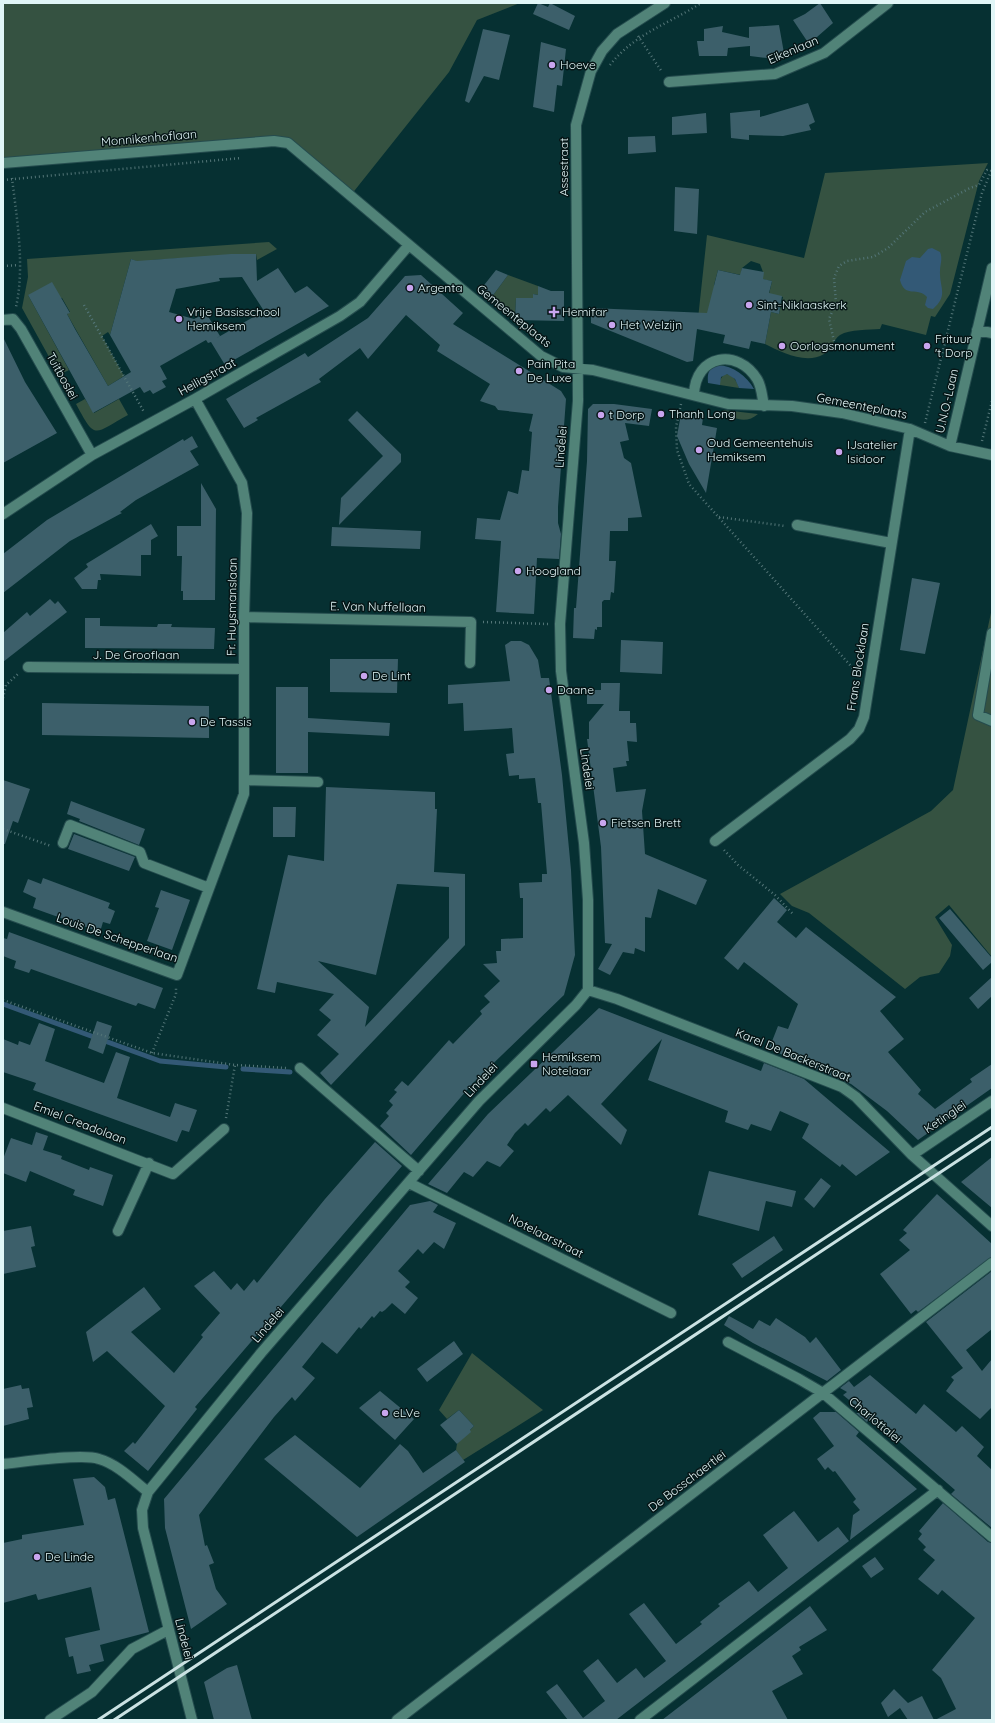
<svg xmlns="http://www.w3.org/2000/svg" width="995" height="1723" viewBox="0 0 995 1723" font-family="Quicksand,sans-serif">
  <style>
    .green { fill: #355241 }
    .water { fill: #335976 }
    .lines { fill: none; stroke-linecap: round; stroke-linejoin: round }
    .stream { stroke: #335976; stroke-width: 5 }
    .building { fill: #3c5f6a; fill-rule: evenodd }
    .minor-casing { stroke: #254c4e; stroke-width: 12 }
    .path { stroke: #547678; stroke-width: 2.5; stroke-dasharray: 1 3; stroke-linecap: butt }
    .minor { stroke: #518378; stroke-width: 10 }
    .rail { stroke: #cbe2e3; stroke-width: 3 }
    .poi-dot { fill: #c9a5ee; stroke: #061516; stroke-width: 1.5 }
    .labels { text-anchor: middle; stroke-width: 3; stroke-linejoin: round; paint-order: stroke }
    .street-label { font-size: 12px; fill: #e1f6f7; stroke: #061516 }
    .poi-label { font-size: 12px; fill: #e1f6f7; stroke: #061516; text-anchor: start }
  </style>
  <rect width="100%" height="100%" fill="#063032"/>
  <path class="green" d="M 3,3 L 520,3 L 477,20 L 449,72 L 351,195 L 288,143 L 3,163 Z
    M 988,163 L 979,181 L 950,294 L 935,317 L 931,316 L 926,335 L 882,324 L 880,329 C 869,330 850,329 840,335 C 833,340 831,350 824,354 C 806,365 781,352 765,344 L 771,312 L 779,314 L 783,297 L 769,294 L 772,281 L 761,279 L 763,272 L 760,264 L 751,261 L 742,268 L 741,275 L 718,270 L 714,285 L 718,301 L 697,328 L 707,235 L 804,258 L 825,173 Z
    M 269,242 L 277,249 L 257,260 L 256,254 L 152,260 L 154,268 L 131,259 L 110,335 L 108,332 L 102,336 L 124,376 L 108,386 L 67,314 L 70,312 L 62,298 L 28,295 L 69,370 L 59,375 L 22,308 L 28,277 L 27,259 Z
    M 508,275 L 538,286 L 538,295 L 533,294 L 533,298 L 516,298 L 515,320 L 491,298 Z
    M 724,374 C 732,373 737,381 739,388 L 720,385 L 720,380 Z
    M 85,399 L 94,413 L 119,399 L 128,415 C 93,434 96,441 76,404 Z
    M 723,410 L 758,414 C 747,424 733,420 723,410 Z
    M 992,608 L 992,957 L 949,905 L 935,917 L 952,945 L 950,956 L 939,973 L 920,977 L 905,989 L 809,913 L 792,906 L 780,894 L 931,811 L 953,790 Z
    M 472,1353 L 543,1410 L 463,1460 L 456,1450 L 457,1444 L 474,1426 L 459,1410 L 447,1419 L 439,1410 Z"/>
  <path class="water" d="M 932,248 L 940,252 C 943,259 940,264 940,271 C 939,287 949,295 933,309 L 928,308 L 925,305 L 927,297 C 918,286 905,299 900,280 L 906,261 L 912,257 L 920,258 L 928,249 Z
    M 718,365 C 733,366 747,376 754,389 L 739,388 L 735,379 L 727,374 L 721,377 L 720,385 L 708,383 C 707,372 709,369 718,365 Z"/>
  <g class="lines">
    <path class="stream" d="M 3,1004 L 160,1061 L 226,1067
      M 243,1069 L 290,1072"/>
  </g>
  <path class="building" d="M 538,3 L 548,7 L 550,3 L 575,16 L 569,30 L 533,14 Z
    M 820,3 L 833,23 L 809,44 L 793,20 L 805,14 Z
    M 779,25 L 784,53 L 767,58 L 750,56 L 750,46 L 728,48 L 727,56 L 699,56 L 697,41 L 704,41 L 704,29 L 723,26 L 722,32 L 749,38 L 749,27 Z
    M 483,29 L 510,35 L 499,80 L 484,76 L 469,103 L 465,101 Z
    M 541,42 L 566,49 L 562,86 L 557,85 L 554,112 L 533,107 Z
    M 808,103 L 815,122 L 809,125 L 811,130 L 783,136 L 749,135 L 749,140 L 731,138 L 730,113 L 760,110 L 760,117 Z
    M 706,113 L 707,133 L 672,135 L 672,117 Z
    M 655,136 L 656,152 L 628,154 L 628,137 Z
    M 675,187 L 699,189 L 697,234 L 674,231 Z
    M 231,254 L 256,254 L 257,281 L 278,268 L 295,293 L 307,286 L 329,306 L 225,365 L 211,342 L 208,343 L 206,340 L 160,366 L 167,379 L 162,381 L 166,387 L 153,394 L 150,390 L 144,393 L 140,387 L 93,413 L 28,295 L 52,282 L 70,313 L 67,314 L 75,329 L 108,386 L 131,372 L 110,335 L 131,259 L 137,261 ZM 242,277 L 264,311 L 215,339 L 220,336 L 206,313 L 194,319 L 169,312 L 176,289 L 220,281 L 219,278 Z
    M 742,268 L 764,272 L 763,279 L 772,281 L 769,293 L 782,296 L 779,314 L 771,312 L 765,344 L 751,341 L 749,349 L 723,343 L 725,335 L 697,329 L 693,361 L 687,362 L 591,323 L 591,308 L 707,313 L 718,270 L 740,275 Z
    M 496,270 L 508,275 L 491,298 L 481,289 Z
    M 421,275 L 463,313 L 453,324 L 561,391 L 566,399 L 558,507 L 558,523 L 561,534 L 559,559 L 537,558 L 534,614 L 496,612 L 501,541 L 475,539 L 477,518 L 500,520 L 508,491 L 518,494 L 522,470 L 529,471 L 532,432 L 529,431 L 533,414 L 498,410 L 495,406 L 480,401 L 490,384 L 437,351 L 440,345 L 406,315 L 368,359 L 360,348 L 319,379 L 321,382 L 256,418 L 258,420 L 244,428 L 226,399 L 305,353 L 308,357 L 368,318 L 405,276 Z
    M 538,286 L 551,291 L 564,291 L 564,321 L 515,320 L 516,298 L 533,298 L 533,294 L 538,295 Z
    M 3,337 L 25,382 L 57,433 L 3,463 Z
    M 593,404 L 614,404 L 652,409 L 649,426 L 625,423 L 629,440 L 620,442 L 624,458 L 631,463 L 642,517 L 628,518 L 628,531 L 610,531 L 609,561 L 616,561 L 614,593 L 611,592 L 610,600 L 604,600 L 602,602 L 602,627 L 597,627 L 597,630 L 595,629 L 594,639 L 573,638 L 574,608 L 576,608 L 587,461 L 588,409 Z
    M 357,411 L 401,454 L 401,462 L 339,525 L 341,498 L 383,456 L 348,420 Z
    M 681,414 L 703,418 L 702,425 L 717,428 L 706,493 L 689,464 L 677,436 Z
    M 192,436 L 198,447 L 190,451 L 199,465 L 136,500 L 120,512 L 122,513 L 70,541 L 3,593 L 3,554 L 47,520 L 183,439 L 184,441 Z
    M 201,483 L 216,509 L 215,600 L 183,600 L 183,591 L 181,591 L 182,556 L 177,556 L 177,526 L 201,526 Z
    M 151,524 L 158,536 L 151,540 L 151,555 L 141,555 L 141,576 L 100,574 L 101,580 L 98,580 L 97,589 L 82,589 L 74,578 L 88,567 L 86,564 Z
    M 332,527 L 421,531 L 420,549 L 331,546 Z
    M 912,578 L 940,583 L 925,654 L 900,650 Z
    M 50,599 L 55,604 L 58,601 L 67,612 L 3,662 L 3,633 L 27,612 L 30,616 Z
    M 85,618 L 100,618 L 100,626 L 157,627 L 158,624 L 172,624 L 171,627 L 215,628 L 214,649 L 85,648 Z
    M 621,640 L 663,642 L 662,674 L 620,672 Z
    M 511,641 L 521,641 L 529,645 L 538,660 L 541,678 L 549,678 L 562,775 L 571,870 L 575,955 L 564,995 L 473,1083 L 411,1155 L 380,1126 L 389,1116 L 386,1113 L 393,1105 L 389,1101 L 397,1092 L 394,1090 L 402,1081 L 408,1086 L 449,1040 L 453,1044 L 482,1014 L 480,1011 L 490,1002 L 484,996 L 500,981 L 483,964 L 497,963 L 496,951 L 501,951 L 501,939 L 523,938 L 523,898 L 520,898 L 519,883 L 542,882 L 542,874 L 547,874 L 541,803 L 538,803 L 535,778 L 519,779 L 519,775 L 509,776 L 506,754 L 514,753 L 512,728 L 464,731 L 463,703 L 448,704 L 448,685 L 510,681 L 505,645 Z
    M 330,659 L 398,659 L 397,693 L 330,692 Z
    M 601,683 L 620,683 L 619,711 L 630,711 L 630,723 L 636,723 L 637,742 L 627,741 L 629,761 L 626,761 L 627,766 L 613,768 L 616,792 L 646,789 L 642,811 L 645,854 L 707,880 L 696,905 L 658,889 L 651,918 L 645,917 L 645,952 L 635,948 L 634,954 L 623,952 L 610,975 L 598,969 L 612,944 L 605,943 L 601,847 L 587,739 L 589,739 L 589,722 L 604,704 L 587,704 L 587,690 L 601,690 Z
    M 276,687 L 308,687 L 308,718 L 390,723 L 389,736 L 308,732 L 308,773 L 276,773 Z
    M 42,703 L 209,706 L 209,738 L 42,735 Z
    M 3,780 L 30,789 L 18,823 L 13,821 L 5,844 L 3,844 Z
    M 326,787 L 435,792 L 435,809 L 437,809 L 434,872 L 465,874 L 465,945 L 331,1085 L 320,1073 L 339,1054 L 317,1035 L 331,1020 L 319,1010 L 334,994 L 277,982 L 275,993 L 257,989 L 288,855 L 324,861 ZM 397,884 L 449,887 L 449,938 L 365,1027 L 369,1007 L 318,961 L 376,975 Z
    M 71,801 L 145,829 L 139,845 L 79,821 L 80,819 L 67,814 Z
    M 273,807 L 296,807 L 295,837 L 273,837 Z
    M 74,834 L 135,857 L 129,871 L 68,849 Z
    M 43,878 L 110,903 L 108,908 L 115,911 L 110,924 L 103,922 L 100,932 L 33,908 L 36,898 L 23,892 L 28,879 L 41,884 Z
    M 161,890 L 190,900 L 172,950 L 147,941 L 159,908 L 155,907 Z
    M 774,898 L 787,910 L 777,922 L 796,938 L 806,927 L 896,997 L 880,1011 L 904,1039 L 888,1052 L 921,1090 L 918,1094 L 935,1109 L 972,1082 L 970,1079 L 992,1064 L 992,1088 L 918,1140 L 887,1111 L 851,1084 L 769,1049 L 778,1026 L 788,1029 L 798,1004 L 744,962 L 738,970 L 724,958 Z
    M 950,909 L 992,958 L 992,962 L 983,970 L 939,918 Z
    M 9,932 L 163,988 L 155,1009 L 138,1003 L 136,1006 L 31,969 L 29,973 L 14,968 L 16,961 L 3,956 L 3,938 L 7,939 Z
    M 992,977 L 992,996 L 978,1009 L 969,998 Z
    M 599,1008 L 761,1071 L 764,1063 L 804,1079 L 890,1152 L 856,1176 L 842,1164 L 840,1167 L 802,1138 L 809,1124 L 780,1111 L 771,1131 L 751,1124 L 748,1130 L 725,1122 L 728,1111 L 648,1080 L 662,1039 L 601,1104 L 627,1130 L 621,1145 L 568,1095 L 550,1112 L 546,1108 L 528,1126 L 525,1123 L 515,1133 L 507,1145 L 514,1151 L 500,1167 L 487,1161 L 473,1177 L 464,1172 L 447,1193 L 428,1184 L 488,1114 Z
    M 97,1021 L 112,1026 L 103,1054 L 88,1048 Z
    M 39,1023 L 55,1029 L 45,1061 L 104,1083 L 116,1052 L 130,1057 L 117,1098 L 170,1117 L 175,1103 L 197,1110 L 189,1132 L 182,1130 L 177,1142 L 33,1090 L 36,1083 L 3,1072 L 3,1039 L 18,1045 L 19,1041 L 30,1045 Z
    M 36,1132 L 48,1136 L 43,1150 L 62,1156 L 61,1159 L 89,1170 L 90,1167 L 113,1175 L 103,1206 L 73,1195 L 75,1190 L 30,1171 L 26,1182 L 3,1173 L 3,1159 L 11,1138 L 32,1145 Z
    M 375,1142 L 402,1166 L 195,1407 L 197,1409 L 148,1471 L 124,1451 L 133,1442 L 135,1444 L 165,1406 L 107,1351 L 93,1362 L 86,1332 L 144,1287 L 161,1309 L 131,1332 L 174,1373 L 203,1337 L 201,1335 L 220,1313 L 194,1286 L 214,1271 L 231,1290 L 237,1283 L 244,1291 L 254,1279 L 257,1283 L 325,1199 Z
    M 992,1157 L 992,1208 L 961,1182 Z
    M 709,1171 L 796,1191 L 792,1207 L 766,1201 L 759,1231 L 698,1215 Z
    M 821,1178 L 831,1186 L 814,1208 L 804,1199 Z
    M 937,1194 L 992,1244 L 992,1257 L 918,1312 L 916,1310 L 911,1314 L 880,1274 L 910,1250 L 899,1240 L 907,1233 L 903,1230 Z
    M 430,1201 L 438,1205 L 433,1212 L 456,1223 L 444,1249 L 434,1242 L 423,1254 L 418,1249 L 398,1271 L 410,1282 L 405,1287 L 418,1298 L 405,1314 L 392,1303 L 385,1310 L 382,1312 L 380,1311 L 374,1318 L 372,1316 L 361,1329 L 359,1327 L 337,1354 L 322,1342 L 302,1367 L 315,1378 L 295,1401 L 292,1397 L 274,1417 L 199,1515 L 205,1546 L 207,1545 L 214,1563 L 209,1565 L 216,1589 L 227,1604 L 191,1629 L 165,1528 L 164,1499 L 410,1205 Z
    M 31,1226 L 35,1246 L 31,1247 L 36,1267 L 3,1274 L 3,1231 Z
    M 774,1236 L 783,1250 L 742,1278 L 732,1264 Z
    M 992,1271 L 992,1329 L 966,1350 L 982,1371 L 992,1359 L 992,1407 L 980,1419 L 946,1391 L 954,1380 L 951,1377 L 963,1368 L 926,1322 Z
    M 729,1316 L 753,1329 L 759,1320 L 770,1326 L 776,1318 L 805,1337 L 810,1343 L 816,1337 L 841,1370 L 827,1381 L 753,1343 L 724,1325 Z
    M 454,1341 L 463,1354 L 427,1382 L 417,1369 Z
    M 870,1375 L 916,1414 L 924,1404 L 956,1432 L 962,1426 L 984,1447 L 977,1456 L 992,1470 L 992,1528 L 951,1494 L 955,1490 L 895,1438 L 870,1418 L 867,1422 L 856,1413 L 865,1413 L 843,1395 L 847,1392 L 840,1388 L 849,1381 L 854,1387 Z
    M 21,1385 L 22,1389 L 29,1388 L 33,1407 L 27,1408 L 29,1419 L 3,1426 L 3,1389 Z
    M 380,1391 L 414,1419 L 395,1440 L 359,1408 Z
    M 459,1410 L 474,1426 L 470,1430 L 471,1432 L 457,1444 L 440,1425 Z
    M 820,1412 L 836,1412 L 859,1432 L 856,1436 L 917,1489 L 850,1540 L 853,1515 L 860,1510 L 853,1502 L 856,1499 L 835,1471 L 833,1472 L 828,1467 L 825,1470 L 817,1459 L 834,1446 L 813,1418 Z
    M 295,1435 L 360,1488 L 400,1444 L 408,1451 L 423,1473 L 456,1450 L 465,1462 L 357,1537 L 264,1459 Z
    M 94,1477 L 105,1487 L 108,1500 L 115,1498 L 149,1632 L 100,1645 L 104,1661 L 89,1665 L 91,1671 L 77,1674 L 73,1656 L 69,1657 L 65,1638 L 100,1630 L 91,1587 L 38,1600 L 36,1594 L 3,1603 L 3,1543 L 22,1539 L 22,1535 L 84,1525 L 73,1479 Z
    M 943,1503 L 988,1542 L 992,1543 L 992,1720 L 935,1720 L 956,1709 L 941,1678 L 932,1670 L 975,1618 L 942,1590 L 938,1595 L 918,1579 L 935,1560 L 923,1550 L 926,1547 L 918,1539 L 922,1534 L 919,1531 Z
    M 794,1511 L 818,1542 L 838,1527 L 849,1541 L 616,1720 L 568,1720 L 546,1692 L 557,1684 L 583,1718 L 605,1701 L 583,1671 L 598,1659 L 617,1683 L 636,1668 L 644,1678 L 666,1661 L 629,1614 L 644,1603 L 676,1644 L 702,1624 L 700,1622 L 720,1606 L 718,1604 L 749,1581 L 758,1592 L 788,1568 L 763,1535 Z
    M 875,1557 L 884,1569 L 871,1578 L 862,1566 Z
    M 810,1606 L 827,1630 L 799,1647 L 801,1650 L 792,1656 L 803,1674 L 772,1691 L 788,1720 L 662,1720 Z
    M 237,1665 L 252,1720 L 214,1720 L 204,1682 L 227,1668 Z
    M 894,1689 L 908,1703 L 906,1704 L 922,1696 L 934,1720 L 908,1720 L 900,1708 L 888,1717 L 881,1703 Z"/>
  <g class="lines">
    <g class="minor-casing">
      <path id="minor" d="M 669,82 L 775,74 L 824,53 L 888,3
        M 3,163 L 274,141 L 288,143 L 541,356 L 563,367 L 593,370 L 728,404 L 792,406 L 842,413 L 910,429 L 950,446 L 992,455
        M 3,320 L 13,319 L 21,329 L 92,455
        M 977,330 L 992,333
        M 694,395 C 695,354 738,348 757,379 C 762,387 762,397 764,406
        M 950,446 L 992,268
        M 3,514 L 92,455 L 195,399 L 340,316 L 360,302 L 409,245
        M 797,525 L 891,543
        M 244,617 L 471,622 L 470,663
        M 992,633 L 978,715 L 992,721
        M 28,667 L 244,669
        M 244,780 L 318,782
        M 715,841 L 850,739 L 859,729 L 864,717 L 910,429
        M 63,843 L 70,825 L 140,852 L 144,863 L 209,888
        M 3,912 L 177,975 L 244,794 L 244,617 L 247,513 L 242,483 L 195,399
        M 588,990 L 617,999 L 842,1087 L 856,1097 L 912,1155 L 992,1226
        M 300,1068 L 419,1171
        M 3,1108 L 173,1174 L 224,1129
        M 912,1155 L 992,1101
        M 409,1183 L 671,1313
        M 118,1231 L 149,1163
        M 728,1342 L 799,1379 L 823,1393 L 992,1537
        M 3,1464 C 24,1462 82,1453 99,1459 C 117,1464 133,1480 148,1492
        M 50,1720 L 92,1692 L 132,1649 L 168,1630
        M 192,1720 L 143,1528 L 142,1510 L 148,1492 L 261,1353 L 479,1101 L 576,1005 L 588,990 L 588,900 L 584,843 L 561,671 L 560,624 L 578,401 L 576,125 L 591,71 L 602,51 L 617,34 L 665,3
        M 397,1720 L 992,1263
        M 640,1720 L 938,1490"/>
    </g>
    <path class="path" d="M 638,36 L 662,72
      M 610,65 C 635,33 669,24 701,3
      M 12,178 C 17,220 25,266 16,307
      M 3,180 L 241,158
      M 3,266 L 19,265
      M 84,305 L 144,412
      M 834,341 L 829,319 L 836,303 L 834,278 L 839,266 L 847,261 L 873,257 L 888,248 L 925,212 L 970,188 L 979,185 L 987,170 L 992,171
      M 681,404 L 676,427 L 677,450 L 689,484 L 858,674
      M 925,423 L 982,193 L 992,169
      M 982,441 L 992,401
      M 719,517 L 785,526
      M 483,622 L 548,624
      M 3,698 L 6,685 L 18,674
      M 3,829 L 51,846
      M 724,850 L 738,865 L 775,895 L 793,914
      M 3,1000 L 152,1053 L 235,1065 L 287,1068
      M 152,1053 L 176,994 L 176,987
      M 226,1118 L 235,1065"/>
    <use href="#minor" class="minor"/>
    <path class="rail" d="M 98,1720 L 992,1127
      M 114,1720 L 992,1138"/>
  </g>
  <g class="poi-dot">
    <circle cx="552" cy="65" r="4"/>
    <circle cx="410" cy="288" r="4"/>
    <circle cx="749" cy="305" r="4"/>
    <path d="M552 306h4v4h4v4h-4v4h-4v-4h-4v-4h4z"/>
    <circle cx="179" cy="319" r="4"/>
    <circle cx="612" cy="325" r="4"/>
    <circle cx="782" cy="346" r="4"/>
    <circle cx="927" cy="346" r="4"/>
    <circle cx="519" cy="371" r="4"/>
    <circle cx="661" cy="414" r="4"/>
    <circle cx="601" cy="415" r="4"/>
    <circle cx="699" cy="450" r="4"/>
    <circle cx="839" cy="452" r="4"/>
    <circle cx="518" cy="571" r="4"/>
    <circle cx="364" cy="676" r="4"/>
    <circle cx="549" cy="690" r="4"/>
    <circle cx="192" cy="722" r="4"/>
    <circle cx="603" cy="823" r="4"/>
    <rect x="530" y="1060" width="8" height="8" rx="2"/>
    <circle cx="385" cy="1413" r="4"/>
    <circle cx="37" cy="1557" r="4"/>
  </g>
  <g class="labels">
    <g class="street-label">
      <text transform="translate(793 50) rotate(-23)" y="4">Eikenlaan</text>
      <text transform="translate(149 138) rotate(-5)" y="4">Monnikenhoflaan</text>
      <text transform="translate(564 167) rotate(-90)" y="4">Assestraat</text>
      <text transform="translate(514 316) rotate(39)" y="4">Gemeenteplaats</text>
      <text transform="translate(62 376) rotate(61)" y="4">Tuitboslei</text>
      <text transform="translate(207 377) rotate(-29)" y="4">Heiligstraat</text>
      <text transform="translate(947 401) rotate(-77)" y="4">U.N.O.-Laan</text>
      <text transform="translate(862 406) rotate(11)" y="4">Gemeenteplaats</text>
      <text transform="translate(561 447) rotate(-85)" y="4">Lindelei</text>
      <text transform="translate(232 607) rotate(-89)" y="4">Fr. Huysmanslaan</text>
      <text transform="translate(378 607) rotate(1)" y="4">E. Van Nuffellaan</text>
      <text x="136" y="659">J. De Grooflaan</text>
      <text transform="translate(858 667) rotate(-81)" y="4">Frans Blocklaan</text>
      <text transform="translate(587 769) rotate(82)" y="4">Lindelei</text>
      <text transform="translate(117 938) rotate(19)" y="4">Louis De Schepperlaan</text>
      <text transform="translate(793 1055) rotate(22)" y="4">Karel De Backerstraat</text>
      <text transform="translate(481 1080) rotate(-47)" y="4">Lindelei</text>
      <text transform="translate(945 1117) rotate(-34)" y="4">Ketinglei</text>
      <text transform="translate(80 1123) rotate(21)" y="4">Emiel Creadolaan</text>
      <text transform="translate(546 1236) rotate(27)" y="4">Notelaarstraat</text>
      <text transform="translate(268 1325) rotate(-49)" y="4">Lindelei</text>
      <text transform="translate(875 1420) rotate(40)" y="4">Charlottalei</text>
      <text transform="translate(687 1481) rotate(-37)" y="4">De Bosschaertlei</text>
      <text transform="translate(184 1639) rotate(76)" y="4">Lindelei</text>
    </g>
    <g class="poi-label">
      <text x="560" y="69">Hoeve</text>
      <text x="418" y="292">Argenta</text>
      <text x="757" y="309">Sint-Niklaaskerk</text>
      <text x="187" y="316">Vrije Basisschool<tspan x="187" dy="14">Hemiksem</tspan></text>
      <text x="562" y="316">Hemifar</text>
      <text x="620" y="329">Het Welzijn</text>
      <text x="935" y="343">Frituur<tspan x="935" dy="14">'t Dorp</tspan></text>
      <text x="790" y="350">Oorlogsmonument</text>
      <text x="527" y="368">Pain Pita<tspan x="527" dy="14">De Luxe</tspan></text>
      <text x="669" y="418">Thanh Long</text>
      <text x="609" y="419">t Dorp</text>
      <text x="707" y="447">Oud Gemeentehuis<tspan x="707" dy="14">Hemiksem</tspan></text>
      <text x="847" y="449">IJsatelier<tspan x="847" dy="14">Isidoor</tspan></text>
      <text x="526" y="575">Hoogland</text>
      <text x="372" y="680">De Lint</text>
      <text x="557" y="694">Daane</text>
      <text x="200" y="726">De Tassis</text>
      <text x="611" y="827">Fietsen Brett</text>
      <text x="542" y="1061">Hemiksem<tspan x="542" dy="14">Notelaar</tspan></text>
      <text x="393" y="1417">eLVe</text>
      <text x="45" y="1561">De Linde</text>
    </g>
  </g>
  <rect width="995" height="1723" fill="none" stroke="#e1f6f7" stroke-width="8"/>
</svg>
